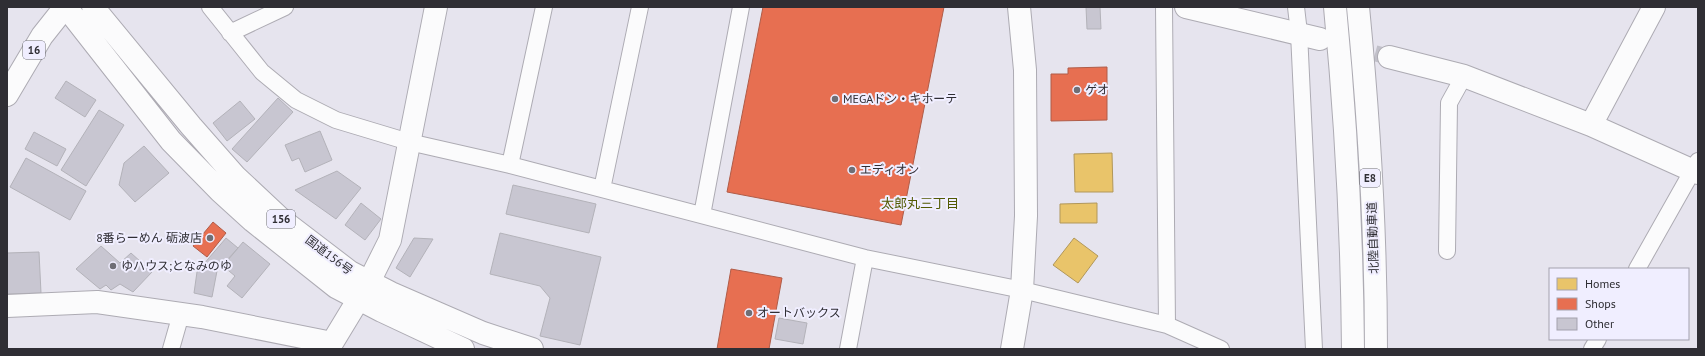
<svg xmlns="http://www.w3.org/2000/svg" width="1705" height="356" viewBox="0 0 1705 356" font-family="'PT Sans','Noto Sans JP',sans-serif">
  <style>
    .homes { fill: #e9c46a; stroke: #b1975a }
    .shops { fill: #e76f51; stroke: #b05c48 }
    .building { fill: #c8c6d1; stroke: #b3b2b9 }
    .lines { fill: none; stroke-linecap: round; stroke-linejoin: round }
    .street-tunnel { stroke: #c1c0c9; stroke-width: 16; stroke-dasharray: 16 8; stroke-linecap: butt }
    .street-casing { stroke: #adabb3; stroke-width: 18 }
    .secondary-casing { stroke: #adabb3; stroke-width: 24 }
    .primary-casing { stroke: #adabb3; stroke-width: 24 }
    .highway-casing { stroke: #adabb3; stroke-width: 24 }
    .street { stroke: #fbfbfc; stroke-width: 16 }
    .secondary { stroke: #fbfbfc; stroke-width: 22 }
    .primary { stroke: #fbfbfc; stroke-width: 22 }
    .highway { stroke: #fbfbfc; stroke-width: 22 }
    .poi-dot { fill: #6f6e75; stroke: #f0eeff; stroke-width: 1.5 }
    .labels { text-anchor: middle; stroke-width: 4; stroke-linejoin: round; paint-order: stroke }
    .shield { fill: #f0eeff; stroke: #696871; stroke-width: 1 }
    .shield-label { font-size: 11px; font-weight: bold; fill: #2f2e34 }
    .poi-label { font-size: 12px; fill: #2f2e34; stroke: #f0eeff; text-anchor: start }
    .street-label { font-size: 12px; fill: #2f2e34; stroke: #f0eeff }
    .neighbourhood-label { font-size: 13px; fill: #525a03; stroke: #f0eeff }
  </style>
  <rect width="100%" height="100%" fill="#e6e4ee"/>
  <path class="homes" d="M 1112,153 L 1113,192 L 1075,192 L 1074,154 Z
    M 1097,203 L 1097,223 L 1060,223 L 1060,204 Z
    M 1074,238 L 1098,256 L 1078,283 L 1053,265 Z"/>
  <path class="shops" d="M 763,7 L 944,7 L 901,225 L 727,192 Z
    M 1107,67 L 1107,120 L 1051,121 L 1051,74 L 1068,74 L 1068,68 Z
    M 213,222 L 226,233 L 207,257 L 193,246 Z
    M 731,269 L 782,278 L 769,349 L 717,349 Z"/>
  <path class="building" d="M 1086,7 L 1100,7 L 1101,29 L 1087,29 Z
    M 66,81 L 96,100 L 85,117 L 55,98 Z
    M 278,98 L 293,112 L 247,162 L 232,149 Z
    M 240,101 L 255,119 L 227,141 L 213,123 Z
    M 99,110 L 124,125 L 86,186 L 61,170 Z
    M 320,131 L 332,160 L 305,172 L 299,158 L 292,161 L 285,145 Z
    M 34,132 L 66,149 L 57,166 L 25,149 Z
    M 144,146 L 169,173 L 135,202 L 119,185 L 124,163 Z
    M 26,158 L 86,191 L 70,220 L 10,187 Z
    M 337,171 L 361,188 L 336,219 L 295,190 Z
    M 513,185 L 596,204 L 589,233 L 506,214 Z
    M 361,203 L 381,219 L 365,240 L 345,225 Z
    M 500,233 L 601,257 L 580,345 L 540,336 L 550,298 L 540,286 L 490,274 Z
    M 226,238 L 238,248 L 217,271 L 212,297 L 194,293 L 197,272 Z
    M 414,238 L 433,239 L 410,277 L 396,268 Z
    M 243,242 L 270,264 L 242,298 L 227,286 L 235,276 L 223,266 Z
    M 101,246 L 120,263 L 131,253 L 152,272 L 133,292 L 120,284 L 111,290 L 106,285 L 100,289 L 76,269 Z
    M 39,252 L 41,293 L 7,294 L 7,253 Z
    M 779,318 L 807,323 L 803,344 L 775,339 Z"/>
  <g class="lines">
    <path class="street-tunnel" d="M 1352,47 L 1389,57"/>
    <g class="street-casing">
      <path id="street" d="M 210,7 L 262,72 L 296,100 L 336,120 L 409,142 L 510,165 L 865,258 L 1022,290 L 1167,325 L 1221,349
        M 1164,7 L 1167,325
        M 1296,7 L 1299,33 L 1314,349
        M 230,33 L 285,7
        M 510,165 L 544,7
        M 602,189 L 640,7
        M 702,215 L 741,7
        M 1447,251 L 1449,103 L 1464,76
        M 1637,269 L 1698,161
        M 171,349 L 181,314
        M 848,349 L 865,258
        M 1592,349 L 1598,339"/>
    </g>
    <g class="secondary-casing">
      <path id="secondary" d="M 1186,7 L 1320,39
        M 1389,57 L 1464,76 L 1591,125 L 1698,173
        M 1591,125 L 1654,7
        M 7,306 L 97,302 L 202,317 L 332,343 L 369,282 L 390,240 L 436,7
        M 1012,349 L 1022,290 L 1026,216 L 1025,70 L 1019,7"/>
    </g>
    <g class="primary-casing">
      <path id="primary" d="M 7,95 L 42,36 L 65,7"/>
    </g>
    <g class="highway-casing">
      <path id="highway" d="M 66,7 L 171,141 L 220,191 L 253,221 L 336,287 L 382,311 L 463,349
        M 93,7 L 191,126 L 235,176 L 282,220 L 350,272 L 391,293 L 483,333 L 532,349
        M 1335,7 C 1346,120 1352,235 1353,349
        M 1358,7 C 1369,120 1376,235 1376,349"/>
    </g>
    <use href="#street" class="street"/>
    <use href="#secondary" class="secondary"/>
    <use href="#primary" class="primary"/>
    <use href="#highway" class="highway"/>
  </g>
  <g class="poi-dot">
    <circle cx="1077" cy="90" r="4"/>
    <circle cx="835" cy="99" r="4"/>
    <circle cx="852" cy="170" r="4"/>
    <circle cx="210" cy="238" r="4"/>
    <circle cx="113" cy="266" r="4"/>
    <circle cx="749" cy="313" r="4"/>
  </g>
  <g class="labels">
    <g class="shield">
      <rect x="23" y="41" width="22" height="18" rx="3"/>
      <rect x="1360" y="169" width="20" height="18" rx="3"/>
      <rect x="267" y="210" width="28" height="18" rx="3"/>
    </g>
    <g class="shield-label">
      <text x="34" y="54">16</text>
      <text x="1370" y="182">E8</text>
      <text x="281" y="223">156</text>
    </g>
    <g class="poi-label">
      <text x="1085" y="94">ゲオ</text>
      <text x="843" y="103">MEGAドン・キホーテ</text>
      <text x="860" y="174">エディオン</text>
      <text x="202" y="242" text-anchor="end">8番らーめん 砺波店</text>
      <text x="121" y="270">ゆハウス;となみのゆ</text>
      <text x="757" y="317">オートバックス</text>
    </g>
    <g class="street-label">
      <text transform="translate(1373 238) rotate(-92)" y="4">北陸自動車道</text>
      <text transform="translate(329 255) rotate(37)" y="4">国道156号</text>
    </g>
    <g class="neighbourhood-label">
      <text x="920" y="208">太郎丸三丁目</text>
    </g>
  </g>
  <rect width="1705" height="356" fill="none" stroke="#2f2e34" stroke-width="16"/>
  <rect x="1549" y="268" width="140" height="72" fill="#f0eeff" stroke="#a3a1ae"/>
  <rect x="1557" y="278" width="20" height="12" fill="#e9c46a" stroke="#a3a1ae"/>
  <text x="1585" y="288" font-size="12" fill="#2f2e34">Homes</text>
  <rect x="1557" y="298" width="20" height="12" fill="#e76f51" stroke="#a3a1ae"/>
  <text x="1585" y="308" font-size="12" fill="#2f2e34">Shops</text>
  <rect x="1557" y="318" width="20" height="12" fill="#c8c6d1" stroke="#a3a1ae"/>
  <text x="1585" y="328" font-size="12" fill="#2f2e34">Other</text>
</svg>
